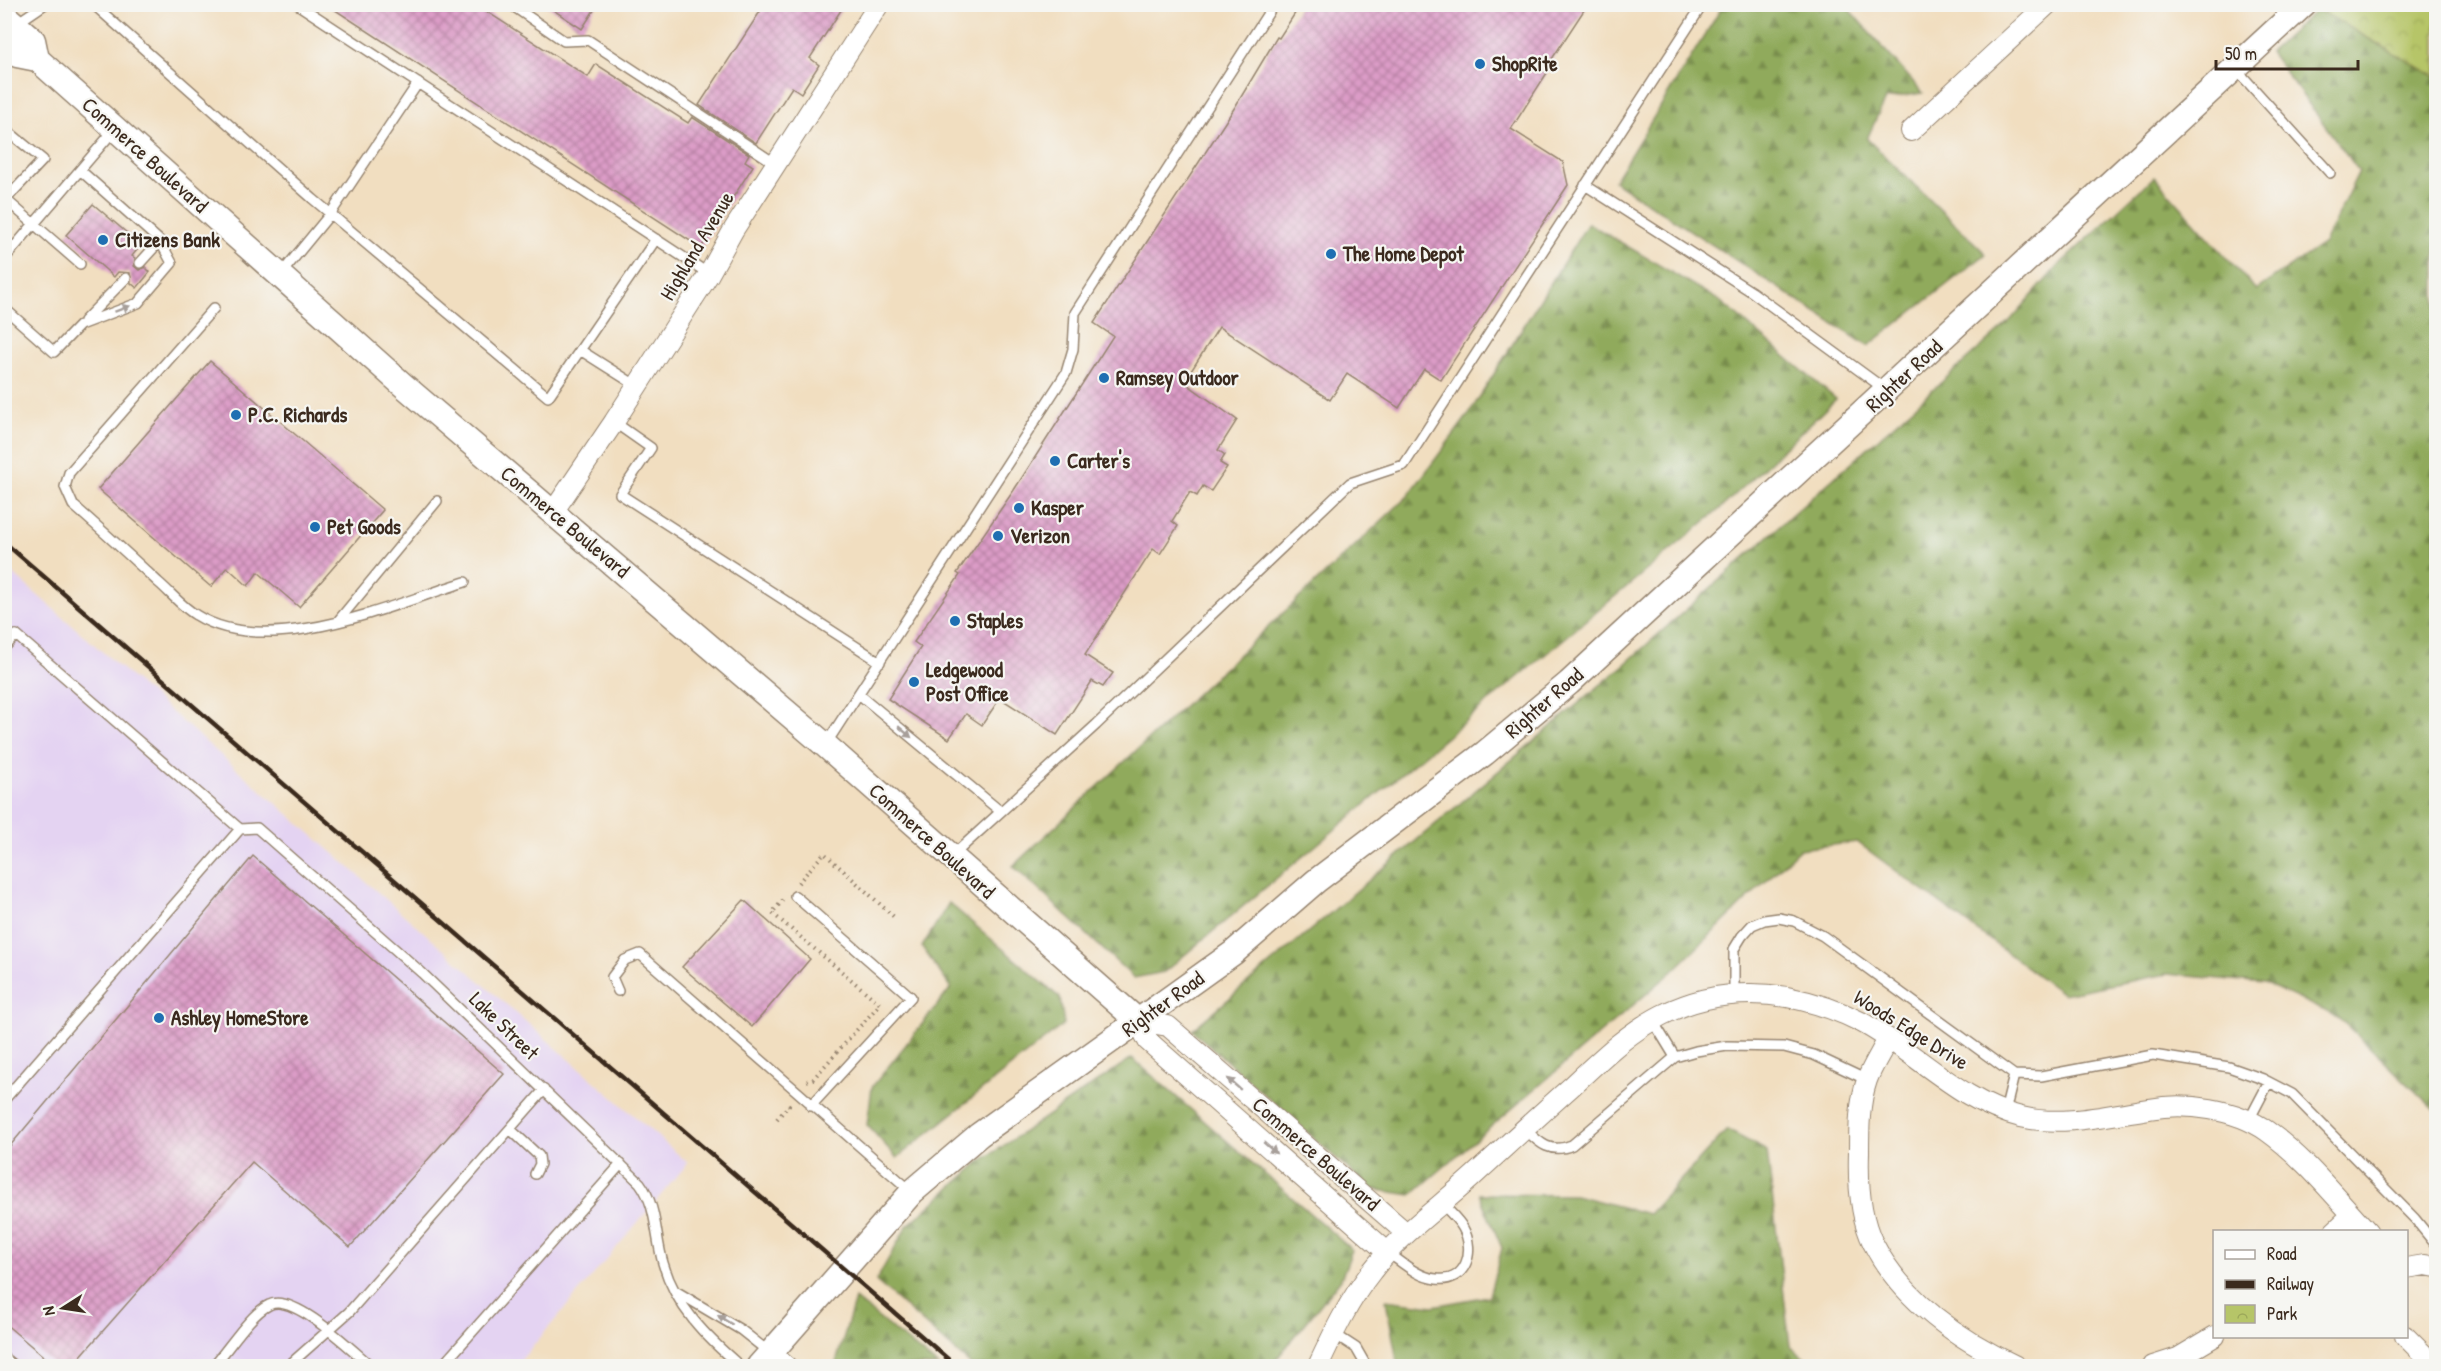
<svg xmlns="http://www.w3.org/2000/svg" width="2441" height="1371" viewBox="0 0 2441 1371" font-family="'Patrick Hand',sans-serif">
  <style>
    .built { fill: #e4d3f2 }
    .forest { fill: url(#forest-firs); stroke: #666a3d; stroke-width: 1.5 }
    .park { fill: url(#park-crowns); stroke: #787843; stroke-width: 1.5 }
    .building { fill: url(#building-cross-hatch) }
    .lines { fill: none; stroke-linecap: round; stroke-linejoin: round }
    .service-casing { stroke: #96846f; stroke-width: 12 }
    .minor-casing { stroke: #96846f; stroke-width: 22 }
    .tertiary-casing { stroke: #96846f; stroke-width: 27 }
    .path { stroke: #96846f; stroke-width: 4; stroke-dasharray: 1.5 4.5; stroke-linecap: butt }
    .service { stroke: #fff; stroke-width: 9 }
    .minor { stroke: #fff; stroke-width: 20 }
    .tertiary { stroke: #fff; stroke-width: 24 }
    .rail { stroke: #3b2a1e; stroke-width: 4.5 }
    .oneway { fill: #a79f9a }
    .poi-dot { fill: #1f6fb2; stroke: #f6f6f2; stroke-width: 2 }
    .labels { text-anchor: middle; stroke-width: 4.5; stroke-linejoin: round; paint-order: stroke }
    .poi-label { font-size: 21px; font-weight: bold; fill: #3b2a1e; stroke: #f6f6f2; text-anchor: start }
    .street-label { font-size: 21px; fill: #3b2a1e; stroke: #f6f6f2 }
  </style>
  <defs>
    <pattern id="forest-firs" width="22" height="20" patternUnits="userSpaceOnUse" patternTransform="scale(1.5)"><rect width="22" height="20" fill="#90aa5c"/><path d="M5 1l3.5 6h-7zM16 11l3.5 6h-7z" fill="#778b4b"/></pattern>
    <pattern id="park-crowns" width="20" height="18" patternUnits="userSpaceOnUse" patternTransform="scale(1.5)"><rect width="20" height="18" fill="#b6c568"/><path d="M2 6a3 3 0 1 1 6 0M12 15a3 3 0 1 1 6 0" fill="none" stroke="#9da95a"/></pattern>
    <pattern id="building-cross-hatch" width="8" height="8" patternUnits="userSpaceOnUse" patternTransform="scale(1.5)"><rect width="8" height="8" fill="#dc9cc7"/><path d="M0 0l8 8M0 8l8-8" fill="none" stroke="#b47fa1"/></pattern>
  </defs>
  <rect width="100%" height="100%" fill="#f6f6f2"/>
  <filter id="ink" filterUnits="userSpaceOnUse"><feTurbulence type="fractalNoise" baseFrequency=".0167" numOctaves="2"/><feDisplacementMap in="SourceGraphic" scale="12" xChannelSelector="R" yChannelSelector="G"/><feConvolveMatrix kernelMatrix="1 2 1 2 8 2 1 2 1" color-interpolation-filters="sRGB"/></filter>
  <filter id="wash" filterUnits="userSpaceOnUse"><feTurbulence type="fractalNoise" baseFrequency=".008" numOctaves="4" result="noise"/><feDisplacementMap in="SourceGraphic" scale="24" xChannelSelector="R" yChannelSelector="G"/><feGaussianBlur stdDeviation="1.35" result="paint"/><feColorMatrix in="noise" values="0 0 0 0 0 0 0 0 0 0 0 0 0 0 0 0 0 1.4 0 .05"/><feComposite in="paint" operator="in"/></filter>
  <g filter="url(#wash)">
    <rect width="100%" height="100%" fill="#f1dec0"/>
    <path class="built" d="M 4,566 L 688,1163 L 516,1366 L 5,1366 Z"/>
    <path class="forest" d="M 1724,4 L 1845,5 L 1923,93 L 1885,99 L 1867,139 L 1986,254 L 1868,346 L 1614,181 Z
      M 2317,9 L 2436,77 L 2436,1111 L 2338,1017 L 2264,983 L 2167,974 L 2063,994 L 1857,842 L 1799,849 L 1672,972 L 1411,1195 L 1371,1189 L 1192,1030 L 1625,664 L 2009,322 L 2057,267 L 2154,177 L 2256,290 L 2324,243 L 2359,171 L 2270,52 Z
      M 1588,223 L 1720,301 L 1836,399 L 1720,509 L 1164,972 L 1134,978 L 1013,866 L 1408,496 L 1469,414 Z
      M 949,903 L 1060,998 L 1064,1024 L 897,1158 L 867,1125 L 872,1087 L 951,988 L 922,947 Z
      M 1132,1058 L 1352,1250 L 1341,1279 L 1271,1366 L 972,1366 L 876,1281 L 907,1226 L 981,1161 Z
      M 1727,1130 L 1767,1151 L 1790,1346 L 1814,1366 L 1398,1366 L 1386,1300 L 1433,1306 L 1489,1296 L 1502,1248 L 1479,1194 L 1575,1195 L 1649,1214 Z
      M 855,1299 L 938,1366 L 835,1366 Z"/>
    <path class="park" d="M 2321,5 L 2436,5 L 2436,77 L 2317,9 Z"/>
    <g id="blocks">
      <path class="building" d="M 326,4 L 475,4 L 588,77 L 596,64 L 688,123 L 692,117 L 749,154 L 745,161 L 753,166 L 701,248 Z
        M 544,4 L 598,4 L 582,29 Z
        M 765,4 L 845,4 L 810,58 L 819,65 L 801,93 L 792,87 L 756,143 L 699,105 Z
        M 1301,4 L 1588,4 L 1544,71 L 1547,73 L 1511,129 L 1563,162 L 1568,185 L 1441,380 L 1424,369 L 1399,408 L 1347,374 L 1330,400 L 1219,327 L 1184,382 L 1237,420 L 1218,450 L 1225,455 L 1220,463 L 1227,467 L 1211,491 L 1203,486 L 1197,496 L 1190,492 L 1172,521 L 1178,526 L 1160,554 L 1153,549 L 1085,655 L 1113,673 L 1103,687 L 1092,681 L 1057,735 L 1000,698 L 982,725 L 966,714 L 949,739 L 888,699 L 921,647 L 914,642 L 960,575 L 957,573 L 1014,490 L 1113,336 L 1094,323 L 1235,107 L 1277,37 L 1279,38 Z
        M 93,204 L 141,245 L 132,256 L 135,258 L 134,266 L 139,270 L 145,267 L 150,272 L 137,288 L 131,283 L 130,273 L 118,272 L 114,277 L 66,235 Z
        M 210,361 L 383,510 L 299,607 L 258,572 L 248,586 L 227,567 L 211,587 L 98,489 Z
        M 253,856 L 504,1074 L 350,1247 L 252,1162 L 72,1366 L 55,1366 L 4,1323 L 4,1153 Z
        M 744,900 L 810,959 L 752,1027 L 682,967 Z"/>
    </g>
  </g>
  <g filter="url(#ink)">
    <use href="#blocks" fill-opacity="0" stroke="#96846f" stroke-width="1.5"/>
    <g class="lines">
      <g class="service-casing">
        <path id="service" d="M 93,4 L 313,199 L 548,397 L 656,239
          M 297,4 L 709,274
          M 510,4 L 564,41 L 588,40 L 776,164
          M 17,23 L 45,4
          M 2235,68 L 2330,173
          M 4,128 L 43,160 L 6,199
          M 1585,185 L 1752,292 L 1886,390
          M 4,198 L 80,264
          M 4,259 L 115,129
          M 140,263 L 160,241
          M 281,274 L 331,213 L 418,83
          M 4,308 L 54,352 L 80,325 L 138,303 L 172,263 L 160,241 L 80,170
          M 214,308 L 69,473 L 65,487 L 73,505 C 102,530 130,556 158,582 C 170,592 182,607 196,615 C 268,660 391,605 465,582
          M 84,321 L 126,278
          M 580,350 L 637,386
          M 614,422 L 651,448 L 620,494 L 880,662
          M 338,621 L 437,501
          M 4,648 L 16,635 L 240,829
          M 860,695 L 1000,811
          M 826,744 L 1066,373 L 1073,349 L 1075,313 L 1274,4
          M 951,857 L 1096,725 L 1350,483 L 1404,465 L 1703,4
          M 795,896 L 911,997 L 811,1106
          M 618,991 L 612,977 L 625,960 L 640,954 L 912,1192
          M 1734,994 L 1734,949 L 1742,936 L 1752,925 L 1764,920 L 1779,918 L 1794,921 L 1823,936 L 2014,1075 L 2041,1076 L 2153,1055 L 2229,1067 L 2263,1079 L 2292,1094 L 2415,1219 L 2436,1245
          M 1653,1021 L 1675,1057
          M 4,1100 L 240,829 L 257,828 L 422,973 L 640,1183 C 657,1206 655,1236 663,1263 C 676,1307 706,1337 740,1366
          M 2005,1112 L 2014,1075
          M 2248,1122 L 2269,1082
          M 1525,1129 C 1540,1144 1551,1154 1572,1145 L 1675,1057 L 1696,1051 L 1727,1046 L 1784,1047 L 1814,1055 L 1867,1080
          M 511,1130 L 539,1156 L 540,1164 L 535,1174
          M 1387,1252 C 1402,1262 1417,1277 1436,1279 C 1466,1283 1476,1251 1463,1228 C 1458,1219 1448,1211 1442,1203
          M 677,1292 L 741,1330 L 770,1353
          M 1333,1333 L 1356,1348 L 1364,1362 L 1363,1366
          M 4,1358 L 14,1366
          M 213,1366 C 228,1350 250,1314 269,1305 C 293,1292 352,1350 371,1366
          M 288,1366 L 349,1312 L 544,1090
          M 442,1366 L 621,1164"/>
      </g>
      <g class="minor-casing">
        <path id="minor" d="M 1911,131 L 2048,4
          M 553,512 L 614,422 L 709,274 L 734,229 L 879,4
          M 1138,1021 L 1168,1026 L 1405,1232
          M 1138,1021 L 1148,1041 L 1387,1252
          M 1888,1039 C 1881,1053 1872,1066 1867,1080 C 1859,1103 1859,1129 1859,1153 C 1858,1182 1860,1217 1873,1243 C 1902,1300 1959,1340 2016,1366
          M 2334,1232 L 2352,1215
          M 2406,1268 L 2425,1265 L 2436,1267
          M 2405,1336 L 2435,1366
          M 770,1353 L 786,1366
          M 1318,1366 C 1333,1334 1349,1300 1372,1271 C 1400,1234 1437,1209 1471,1178 C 1504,1148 1537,1117 1571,1087 C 1600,1060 1627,1033 1662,1015 C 1702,995 1743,990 1787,997 C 1813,1002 1838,1010 1861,1022 C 1916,1051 1959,1102 2021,1117 C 2063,1127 2107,1115 2149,1109 C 2186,1102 2236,1109 2267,1131 C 2305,1158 2336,1198 2368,1232
          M 2153,1366 L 2178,1358 L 2215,1336"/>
      </g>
      <g class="tertiary-casing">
        <path id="tertiary" d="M 4,15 L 33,40 L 37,59 L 403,385 L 825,745 L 1138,1021
          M 4,46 L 17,55 L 37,59
          M 759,1366 L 912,1192 L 979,1135 L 1233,953 L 1316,881 L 1485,753 L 1569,683 L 2304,4"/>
      </g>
      <path class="path" d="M 798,883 L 824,853 L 894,917
        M 783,900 L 772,913 L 880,1004 L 813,1079 L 807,1081
        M 777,1119 L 789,1105 L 787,1104"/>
      <use href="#service" class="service"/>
      <use href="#minor" class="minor"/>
      <use href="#tertiary" class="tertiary"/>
      <path class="rail" d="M 4,542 L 956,1366"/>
    </g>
    <defs><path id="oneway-solid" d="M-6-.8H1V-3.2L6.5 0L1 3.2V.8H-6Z" transform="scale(1.5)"/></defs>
    <g class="oneway">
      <use href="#oneway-solid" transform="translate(122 309) rotate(-21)"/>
      <use href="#oneway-solid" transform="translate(905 732) rotate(40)"/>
      <use href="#oneway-solid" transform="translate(1234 1084) rotate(-139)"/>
      <use href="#oneway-solid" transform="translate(1270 1148) rotate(41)"/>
      <use href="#oneway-solid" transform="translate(725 1320) rotate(-148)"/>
    </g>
  </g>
  <g class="poi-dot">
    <circle cx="1480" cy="64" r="6"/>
    <circle cx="103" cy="240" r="6"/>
    <circle cx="1331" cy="254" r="6"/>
    <circle cx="1104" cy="378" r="6"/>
    <circle cx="236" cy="415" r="6"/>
    <circle cx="1055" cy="461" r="6"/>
    <circle cx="1019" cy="508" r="6"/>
    <circle cx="315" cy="527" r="6"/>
    <circle cx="998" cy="536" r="6"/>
    <circle cx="955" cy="621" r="6"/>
    <circle cx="914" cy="682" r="6"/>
    <circle cx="159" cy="1018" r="6"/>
  </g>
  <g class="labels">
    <g class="poi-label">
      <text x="1492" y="71">ShopRite</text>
      <text x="115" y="247">Citizens Bank</text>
      <text x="1343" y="261">The Home Depot</text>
      <text x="1116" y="385">Ramsey Outdoor</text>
      <text x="248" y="422">P.C. Richards</text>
      <text x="1067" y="468">Carter's</text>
      <text x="1031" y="515">Kasper</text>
      <text x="327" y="534">Pet Goods</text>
      <text x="1010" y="543">Verizon</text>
      <text x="967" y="628">Staples</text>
      <text x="926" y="677">Ledgewood<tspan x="926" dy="24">Post Office</tspan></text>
      <text x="171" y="1025">Ashley HomeStore</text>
    </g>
    <g class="street-label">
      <text transform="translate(145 155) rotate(42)" y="7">Commerce Boulevard</text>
      <text transform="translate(697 246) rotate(-59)" y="7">Highland Avenue</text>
      <text transform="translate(1904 376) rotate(-43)" y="7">Righter Road</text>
      <text transform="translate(565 522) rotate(40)" y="7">Commerce Boulevard</text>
      <text transform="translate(1544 703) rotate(-41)" y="7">Righter Road</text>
      <text transform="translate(932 841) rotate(42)" y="7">Commerce Boulevard</text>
      <text transform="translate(1163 1004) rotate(-36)" y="7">Righter Road</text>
      <text transform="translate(504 1026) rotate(44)" y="7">Lake Street</text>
      <text transform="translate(1911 1030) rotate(32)" y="7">Woods Edge Drive</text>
      <text transform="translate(1316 1154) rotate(41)" y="7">Commerce Boulevard</text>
    </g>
  </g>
  <rect width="2441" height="1371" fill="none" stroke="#f6f6f2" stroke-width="24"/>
  <rect x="2213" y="1230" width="195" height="108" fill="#f6f6f2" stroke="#aba49d" stroke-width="1.5"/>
  <rect x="2225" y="1250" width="30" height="9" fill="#ffffff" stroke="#aba49d" stroke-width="1.5"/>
  <text x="2267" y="1260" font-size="18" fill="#3b2a1e">Road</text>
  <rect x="2225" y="1280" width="30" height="9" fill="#3b2a1e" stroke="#aba49d" stroke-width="1.5"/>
  <text x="2267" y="1290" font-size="18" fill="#3b2a1e">Railway</text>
  <rect x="2225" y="1305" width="30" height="18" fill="url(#park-crowns)" stroke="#aba49d" stroke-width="1.5"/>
  <text x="2267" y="1320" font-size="18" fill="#3b2a1e">Park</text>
  <g transform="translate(63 1308) rotate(258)" stroke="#f6f6f2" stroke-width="4.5" paint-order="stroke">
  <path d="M0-4.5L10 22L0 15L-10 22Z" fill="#3b2a1e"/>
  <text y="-9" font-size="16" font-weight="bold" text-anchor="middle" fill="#3b2a1e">N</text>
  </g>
  <path d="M2216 60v9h142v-9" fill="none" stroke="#3b2a1e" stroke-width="3"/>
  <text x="2225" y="60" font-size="18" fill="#3b2a1e" stroke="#f6f6f2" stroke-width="4.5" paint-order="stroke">50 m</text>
</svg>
